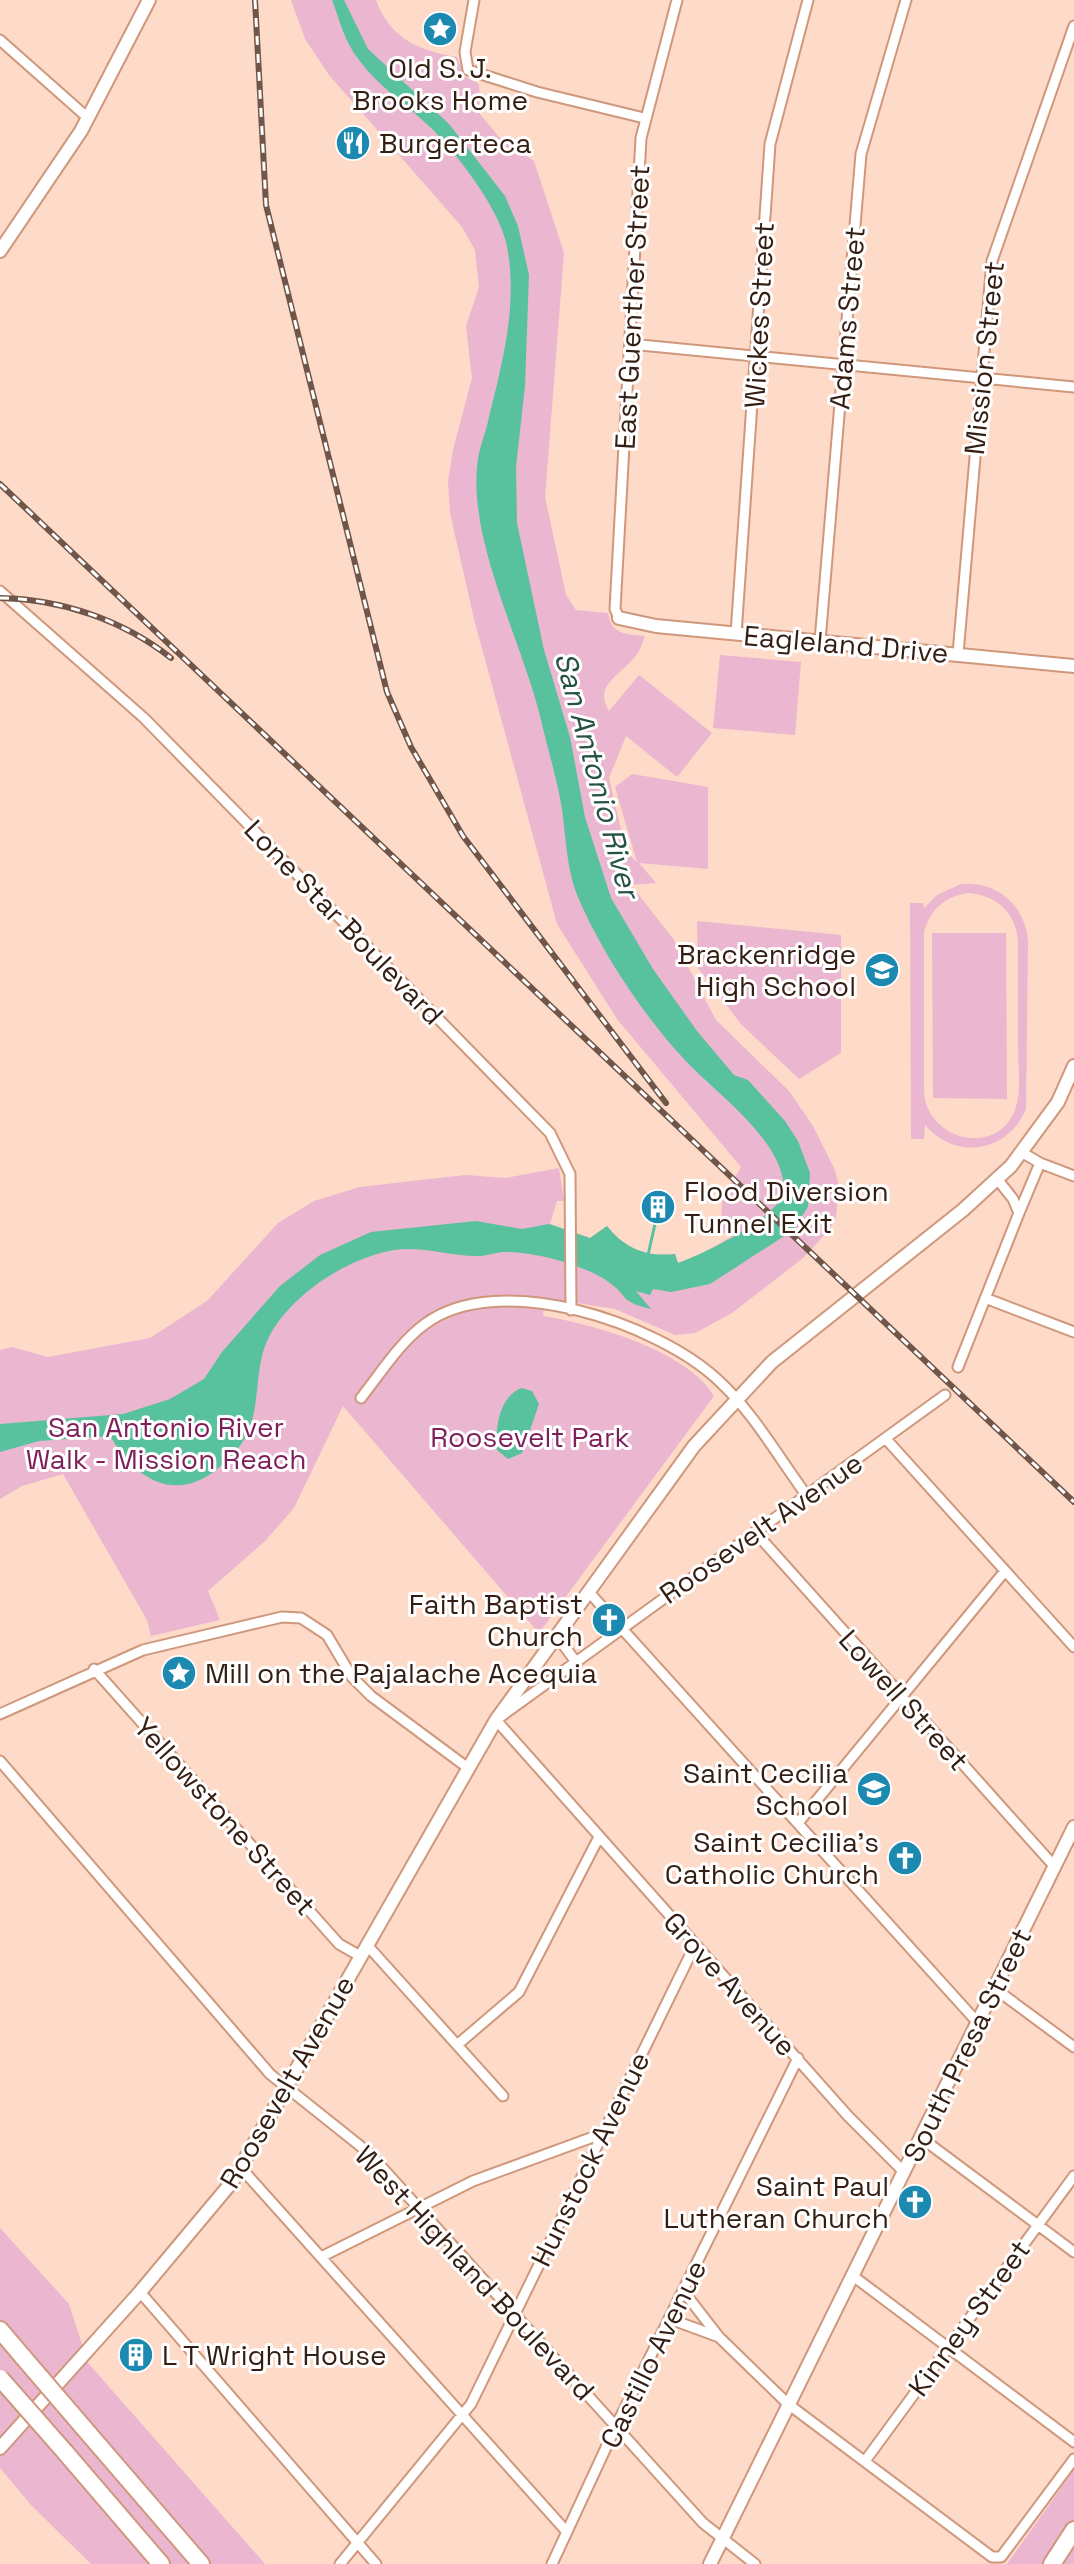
<svg xmlns="http://www.w3.org/2000/svg" width="1074" height="2564" viewBox="0 0 1074 2564" font-family="'Space Grotesk',sans-serif">
  <style>
    .green { fill: #eab6d0; fill-rule: evenodd }
    .water { fill: #58c19d }
    .lines { fill: none; stroke-linecap: round; stroke-linejoin: round }
    .stream { stroke: #58c19d; stroke-width: 3 }
    .street-casing { stroke: #cf977b; stroke-width: 13 }
    .secondary-casing { stroke: #cf977b; stroke-width: 16 }
    .highway-casing { stroke: #cf977b; stroke-width: 20 }
    .street { stroke: #fff; stroke-width: 9 }
    .secondary { stroke: #fff; stroke-width: 12 }
    .highway { stroke: #fff; stroke-width: 16 }
    .rail-casing { stroke: #705649; stroke-width: 6 }
    .rail { stroke: #fff; stroke-width: 3; stroke-dasharray: 9; stroke-linecap: butt }
    .highway-bridge-casing { stroke: #cf977b; stroke-width: 20; stroke-linecap: butt }
    .highway-bridge { stroke: #fff; stroke-width: 16 }
    .labels { text-anchor: middle; stroke-width: 6; stroke-linejoin: round; paint-order: stroke }
    .poi-label { font-size: 28px; fill: #341e13; stroke: #fff; text-anchor: end }
    .street-label { font-size: 28px; fill: #341e13; stroke: #fff }
    .park-label { font-size: 28px; fill: #7e1f59; stroke: #fff }
    .water-label { font-size: 30px; font-style: italic; fill: #255242; stroke: #fff }
  </style>
  <rect width="100%" height="100%" fill="#fedac8"/>
  <path class="green" d="M 291,0 L 376,0 C 390,39 420,51 457,57 L 464,76 L 479,84 L 480,114 L 499,137 L 534,161 L 564,253 L 545,497 L 566,595 L 576,610 L 608,613 C 611,635 627,634 645,636 C 642,644 639,653 633,659 C 620,675 593,686 609,711 L 639,675 L 712,733 L 677,777 L 626,736 L 609,778 L 626,851 L 637,862 L 615,787 L 632,774 L 708,787 L 708,869 L 639,863 L 656,883 L 631,885 L 674,940 L 716,1020 L 789,1091 L 813,1126 L 835,1170 L 839,1186 L 836,1216 L 830,1229 L 802,1259 L 732,1313 L 695,1333 L 675,1335 L 615,1309 L 545,1298 L 543,1316 C 592,1324 687,1350 714,1396 L 539,1633 L 343,1406 L 294,1508 L 265,1541 L 208,1591 L 220,1620 L 151,1636 L 147,1620 L 63,1474 L 22,1486 L 0,1499 L 0,1350 L 12,1347 L 48,1357 L 150,1338 L 207,1301 L 278,1223 L 314,1201 L 360,1187 L 465,1175 L 506,1178 L 559,1168 L 564,1201 L 557,1201 L 550,1224 L 590,1238 L 607,1226 C 625,1249 647,1257 675,1254 L 678,1263 L 704,1253 L 732,1236 L 721,1232 L 722,1200 L 741,1167 L 617,1019 L 557,924 L 474,619 L 450,513 L 448,481 L 453,450 L 472,378 L 466,326 L 479,287 L 475,250 L 462,227 L 329,75 L 305,39 Z
    M 720,655 L 801,662 L 795,735 L 713,728 Z
    M 961,884 C 997,881 1025,905 1028,941 L 1026,1109 C 1007,1154 955,1160 925,1125 L 924,1139 L 911,1139 L 910,903 L 923,903 L 924,908 L 937,895 ZM 970,893 C 997,896 1016,913 1018,941 C 1018,976 1018,1011 1018,1047 C 1018,1065 1021,1085 1017,1103 C 1004,1158 928,1144 924,1092 L 924,933 C 929,910 946,895 970,893 Z
    M 697,921 L 841,935 L 841,1053 L 799,1079 L 741,1024 L 698,968 Z
    M 932,933 L 1006,933 L 1007,1099 L 933,1098 Z
    M 0,2228 L 69,2304 L 88,2363 L 265,2564 L 91,2564 L 31,2505 L 0,2468 Z
    M 1074,2470 L 1074,2564 L 1007,2564 Z"/>
  <path class="water" d="M 332,0 L 344,0 L 368,49 L 449,124 L 505,196 L 518,226 L 529,275 L 525,386 L 516,467 L 517,523 L 544,650 L 570,737 L 585,817 L 611,898 L 653,969 L 697,1031 L 734,1075 L 748,1080 L 785,1121 L 798,1141 L 810,1173 L 808,1207 L 792,1231 L 710,1284 L 671,1292 L 653,1289 L 650,1295 L 636,1291 L 651,1309 C 617,1301 630,1296 607,1281 C 583,1264 531,1251 503,1252 C 493,1253 483,1257 473,1256 C 447,1255 421,1246 394,1250 C 348,1258 295,1292 271,1333 C 254,1363 261,1395 250,1427 C 245,1442 234,1454 222,1465 C 177,1505 137,1481 110,1436 L 39,1441 L 0,1452 L 0,1424 L 123,1414 L 170,1399 L 204,1379 L 222,1352 L 280,1286 L 320,1255 L 371,1232 L 476,1221 L 522,1229 L 549,1224 L 590,1238 L 607,1226 C 625,1249 647,1257 675,1254 L 678,1263 C 701,1255 784,1216 784,1189 C 783,1139 714,1092 683,1058 C 644,1016 600,950 578,897 C 566,868 566,833 561,803 C 556,776 548,750 542,724 C 524,645 470,547 477,467 C 478,450 486,433 489,417 C 503,360 519,300 506,242 C 498,207 455,151 429,126 C 406,104 378,86 359,60 C 344,41 340,21 332,0 Z
    M 522,1388 L 532,1391 L 539,1404 L 522,1453 L 508,1459 L 497,1450 C 495,1428 499,1396 522,1388 Z"/>
  <g class="lines">
    <path class="stream" d="M 648,1255 L 655,1224"/>
    <g class="street-casing">
      <path id="street" d="M 474,0 L 465,52 L 468,70 L 537,92 L 644,118
        M 0,40 L 88,118
        M 630,344 L 1074,387
        M 0,591 L 144,718 L 550,1133 L 570,1174 L 571,1310
        M 619,618 L 615,609 L 641,138 L 677,0
        M 736,634 L 770,144 L 808,0
        M 820,641 L 861,154 L 906,0
        M 958,654 L 992,261 L 1074,26
        M 1023,1153 L 1040,1163 L 1074,1176
        M 1019,1213 L 1040,1163
        M 985,1298 L 1074,1332
        M 958,1367 L 1019,1213 L 1013,1199 L 998,1180
        M 361,1398 C 380,1374 400,1342 425,1324 C 499,1269 657,1323 718,1380 C 753,1412 779,1458 807,1496
        M 886,1439 L 1074,1647
        M 755,1532 L 1055,1867
        M 588,1591 L 978,2023
        M 556,1635 L 576,1662 L 945,1395
        M 576,1662 L 496,1720 L 848,2116 L 904,2172
        M 94,1669 L 339,1944 L 360,1956
        M 0,1714 L 143,1650 L 282,1617 L 301,1618 L 327,1635 L 352,1677 L 371,1696 L 468,1768
        M 0,1761 L 270,2074 L 369,2153 L 703,2523 L 755,2564
        M 798,1823 L 1005,1571
        M 367,1945 L 503,2096
        M 994,1988 L 1074,2047
        M 457,2045 L 519,1992 L 599,1837
        M 920,2137 L 1074,2252
        M 241,2168 L 567,2532
        M 321,2257 L 473,2181 L 604,2133
        M 853,2276 L 1074,2442
        M 140,2292 L 376,2564
        M 684,2292 L 719,2337
        M 670,2319 L 719,2337 L 788,2404 L 992,2557 L 1001,2557 L 1074,2459
        M 865,2461 L 1074,2176
        M 340,2564 L 471,2404 L 695,1945
        M 552,2564 L 616,2426 L 798,2058"/>
    </g>
    <g class="secondary-casing">
      <path id="secondary" d="M 0,251 L 81,131 L 149,0
        M 619,618 L 656,626 L 1074,666
        M 0,2448 L 140,2292 L 232,2182 L 496,1720 L 694,1446 L 772,1362 L 963,1210 L 1011,1166 L 1058,1102 L 1074,1066
        M 710,2564 L 1074,1827"/>
    </g>
    <g class="highway-casing">
      <path id="highway" d="M 0,2330 L 23,2357
        M 89,2434 L 201,2564
        M 65,2452 L 161,2564
        M 1052,2564 L 1074,2530"/>
    </g>
    <use href="#street" class="street"/>
    <use href="#secondary" class="secondary"/>
    <use href="#highway" class="highway"/>
    <g class="rail-casing">
      <path id="rail" d="M 255,0 L 266,205 L 387,692 L 411,747 L 463,836 L 666,1103
        M 0,484 L 1074,1502
        M 0,598 C 61,599 123,620 171,658"/>
    </g>
    <use href="#rail" class="rail"/>
    <g class="highway-bridge-casing">
      <path id="highway-bridge" d="M 23,2357 L 89,2434
        M 0,2378 L 65,2452"/>
    </g>
    <use href="#highway-bridge" class="highway-bridge"/>
  </g>
  <defs>
    <g id="sight-disc" transform="scale(1.8)"><circle r="9.5" fill="#1c8ab0" stroke="#fff"/><path d="M0-6L1.8-2.2L6-1.7L2.9 1.2L3.7 5.4L0 3.3L-3.7 5.4L-2.9 1.2L-6-1.7L-1.8-2.2Z" fill="#fff"/></g>
    <g id="restaurant-disc" transform="scale(1.8)"><circle r="9.5" fill="#1c8ab0" stroke="#fff"/><path d="M-5-6h1v4h1v-4h1v4h1v-4h1v5L-1.5 .5V6h-2V.5L-5-1ZM5-6V6H3V1.5H1.5Q1.5-4 5-6Z" fill="#fff"/></g>
    <g id="school-disc" transform="scale(1.8)"><circle r="9.5" fill="#1c8ab0" stroke="#fff"/><path d="M0-5L7-2L0 1L-7-2ZM-4 1L0 2.5L4 1V4Q0 6-4 4Z" fill="#fff"/></g>
    <g id="building-disc" transform="scale(1.8)"><circle r="9.5" fill="#1c8ab0" stroke="#fff"/><path d="M-4-6H4V6H1V3H-1V6H-4ZM-2.5-4.3h1.7v1.8h-1.7ZM.8-4.3h1.7v1.8H.8ZM-2.5-1h1.7V.8h-1.7ZM.8-1h1.7V.8H.8Z" fill="#fff"/></g>
    <g id="church-disc" transform="scale(1.8)"><circle r="9.5" fill="#1c8ab0" stroke="#fff"/><path d="M-1.2-6h2.4v3.5h3.3v2.4h-3.3V6h-2.4V-.1h-3.3v-2.4h3.3Z" fill="#fff"/></g>
  </defs>
  <g fill-rule="evenodd">
    <use href="#sight-disc" x="440" y="29"/>
    <use href="#restaurant-disc" x="353" y="143"/>
    <use href="#school-disc" x="882" y="970"/>
    <use href="#building-disc" x="658" y="1207"/>
    <use href="#church-disc" x="609" y="1620"/>
    <use href="#sight-disc" x="179" y="1673"/>
    <use href="#school-disc" x="874" y="1789"/>
    <use href="#church-disc" x="905" y="1858"/>
    <use href="#church-disc" x="915" y="2202"/>
    <use href="#building-disc" x="136" y="2355"/>
  </g>
  <g class="labels">
    <g class="poi-label">
      <text x="440" y="78" text-anchor="middle">Old S. J.<tspan x="440" dy="32">Brooks Home</tspan></text>
      <text x="379" y="153" text-anchor="start">Burgerteca</text>
      <text x="856" y="964">Brackenridge<tspan x="856" dy="32">High School</tspan></text>
      <text x="684" y="1201" text-anchor="start">Flood Diversion<tspan x="684" dy="32">Tunnel Exit</tspan></text>
      <text x="583" y="1614">Faith Baptist<tspan x="583" dy="32">Church</tspan></text>
      <text x="205" y="1683" text-anchor="start">Mill on the Pajalache Acequia</text>
      <text x="848" y="1783">Saint Cecilia<tspan x="848" dy="32">School</tspan></text>
      <text x="879" y="1852">Saint Cecilia's<tspan x="879" dy="32">Catholic Church</tspan></text>
      <text x="889" y="2196">Saint Paul<tspan x="889" dy="32">Lutheran Church</tspan></text>
      <text x="162" y="2365" text-anchor="start">L T Wright House</text>
    </g>
    <g class="street-label">
      <text transform="translate(632 307) rotate(-87)" y="10">East Guenther Street</text>
      <text transform="translate(759 315) rotate(-87)" y="10">Wickes Street</text>
      <text transform="translate(847 318) rotate(-85)" y="10">Adams Street</text>
      <text transform="translate(984 358) rotate(-84)" y="10">Mission Street</text>
      <text transform="translate(846 644) rotate(5)" y="10">Eagleland Drive</text>
      <text transform="translate(344 922) rotate(46)" y="10">Lone Star Boulevard</text>
      <text transform="translate(761 1528) rotate(-35)" y="10">Roosevelt Avenue</text>
      <text transform="translate(904 1700) rotate(48)" y="10">Lowell Street</text>
      <text transform="translate(225 1816) rotate(48)" y="10">Yellowstone Street</text>
      <text transform="translate(730 1984) rotate(48)" y="10">Grove Avenue</text>
      <text transform="translate(967 2045) rotate(-64)" y="10">South Presa Street</text>
      <text transform="translate(287 2082) rotate(-60)" y="10">Roosevelt Avenue</text>
      <text transform="translate(590 2159) rotate(-64)" y="10">Hunstock Avenue</text>
      <text transform="translate(475 2273) rotate(47)" y="10">West Highland Boulevard</text>
      <text transform="translate(969 2318) rotate(-54)" y="10">Kinney Street</text>
      <text transform="translate(653 2354) rotate(-64)" y="10">Castillo Avenue</text>
    </g>
    <g class="park-label">
      <text x="166" y="1437">San Antonio River<tspan x="166" dy="32">Walk - Mission Reach</tspan></text>
      <text x="530" y="1447">Roosevelt Park</text>
    </g>
    <g class="water-label">
      <text transform="translate(597 775) rotate(75)" y="10">San Antonio River</text>
    </g>
  </g>
</svg>
